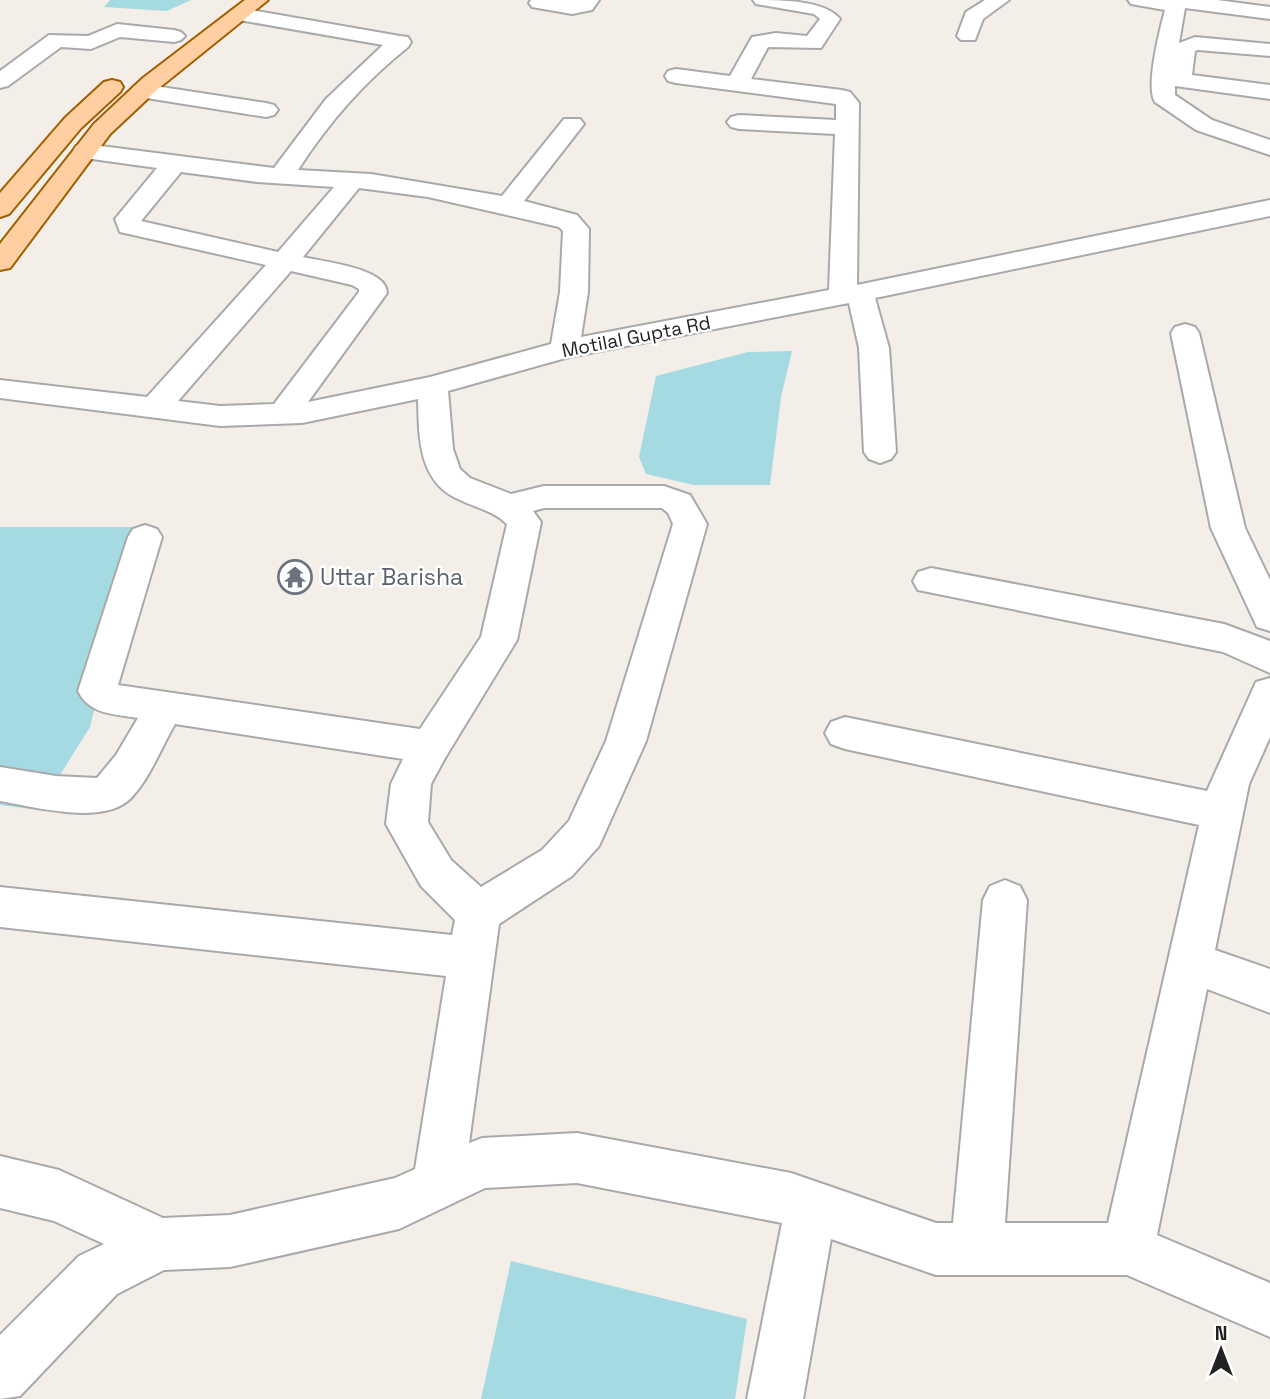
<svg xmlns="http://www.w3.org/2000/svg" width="1270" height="1399" viewBox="0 0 1270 1399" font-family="'Space Grotesk',sans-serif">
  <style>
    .water { fill: #a5dae3 }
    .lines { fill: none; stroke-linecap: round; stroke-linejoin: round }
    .minor-casing { stroke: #a9a9a9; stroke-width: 4 }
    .major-casing { stroke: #a05f00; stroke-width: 4 }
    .minor { fill: #fff; fill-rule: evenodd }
    .major { fill: #ffcfa1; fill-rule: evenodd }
    .labels { text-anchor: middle; stroke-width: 5; stroke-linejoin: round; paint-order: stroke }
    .far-street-label { font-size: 19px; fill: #222; stroke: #fff }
    .worship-label { font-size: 23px; fill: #5b616d; stroke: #fff; text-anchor: start }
  </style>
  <rect width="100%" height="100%" fill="#f3eee8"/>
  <path class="water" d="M 110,0 L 191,0 L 167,11 L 104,7 Z
    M 792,351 L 781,397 L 770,485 L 694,485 L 646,474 L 639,457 L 656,376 L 748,352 Z
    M 0,527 L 138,527 L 90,727 L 38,810 L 0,805 Z
    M 511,1261 L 747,1319 L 735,1399 L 481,1399 Z"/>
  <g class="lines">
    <g class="minor-casing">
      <path id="minor" d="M 531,0 L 599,0 L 592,10 L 572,14 L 532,7 L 529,3 Z
        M 753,0 C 780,0 825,0 840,19 L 821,48 L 768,47 L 751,79 L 842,90 L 850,92 L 859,103 L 857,285 L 1270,200 L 1270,216 L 875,298 L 889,348 L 896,452 L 891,459 L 880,463 L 869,459 L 864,452 L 859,348 L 849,303 L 569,357 L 448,391 L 453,449 L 460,469 L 470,478 L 511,494 L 544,486 L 664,486 L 690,495 L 707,524 L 646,741 L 599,846 L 572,876 L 499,924 L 469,1143 L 482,1138 L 577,1133 L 791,1173 L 936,1223 L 953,1223 L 983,900 L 990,886 L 1005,880 L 1020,886 L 1027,900 L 1005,1223 L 1108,1223 L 1199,825 L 845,749 L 831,744 L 825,733 L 831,722 L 845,717 L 1207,791 L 1256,682 L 1270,678 L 1270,737 L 1249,784 L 1215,950 L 1270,969 L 1270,1013 L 1207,989 L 1157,1235 L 1270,1283 L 1270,1337 L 1127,1275 L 936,1275 L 831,1239 L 803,1399 L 747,1399 L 782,1223 L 577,1183 L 485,1188 L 399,1229 L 230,1267 L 164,1270 L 117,1294 L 20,1396 L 0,1399 L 0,1335 L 79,1256 L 104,1244 L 54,1221 L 0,1208 L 0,1156 L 59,1170 L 163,1218 L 230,1215 L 395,1178 L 415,1169 L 446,976 L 0,927 L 0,887 L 452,935 L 455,920 L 421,886 L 386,824 L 391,784 L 403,759 L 175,724 C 161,748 150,778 131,798 C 104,826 34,807 0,801 L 0,767 L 56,776 L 97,778 L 116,755 L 138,718 C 114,714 90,715 78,691 L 128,537 L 133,529 L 145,525 L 157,529 L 162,537 L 118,685 L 420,729 L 481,637 L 507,524 C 492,510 476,508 458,499 C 418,481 419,436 418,399 L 302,423 L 220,426 L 0,398 L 0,380 L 147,397 L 266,265 L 120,232 L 115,219 L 157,168 L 85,158 L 76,156 L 73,151 L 76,146 L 85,144 L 274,168 L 326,99 L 383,45 L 239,20 L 232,18 L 229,14 L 232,10 L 239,8 L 400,36 L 408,37 L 411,42 L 408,47 C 364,82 328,123 298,170 L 371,174 L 502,196 L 564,119 L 580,119 L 584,124 L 524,201 L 577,215 L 589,229 L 588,292 L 581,337 L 829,290 L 835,134 L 739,129 L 731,127 L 727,122 L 731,117 L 739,115 L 836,120 L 836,104 L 676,83 L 668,81 L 665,76 L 668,71 L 676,69 L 730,76 L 752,37 L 776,33 L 807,36 L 820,19 L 814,14 L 756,4 ZM 181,172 L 257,182 L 334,187 L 278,252 L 141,221 ZM 359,188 L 428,197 L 559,227 L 563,231 L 560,292 L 551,344 L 430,377 L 308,402 L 387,293 C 387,268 324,262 303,257 ZM 291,271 L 352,285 L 359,289 L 359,292 L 274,404 L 220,406 L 178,401 ZM 544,508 L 662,508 L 668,513 L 673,524 L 606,741 L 569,821 L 542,850 L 481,887 L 451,860 L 428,822 L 431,784 L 445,758 L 517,640 L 541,522 L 533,511 Z
        M 985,0 L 1009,0 L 983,19 L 975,40 L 961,40 L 957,36 L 966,12 Z
        M 1128,0 L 1217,0 L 1270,7 L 1270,19 L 1185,8 L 1179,43 L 1195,37 L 1270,44 L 1270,56 L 1198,50 L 1195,51 L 1192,75 L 1270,85 L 1270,99 L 1175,86 L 1175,95 L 1212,120 L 1270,140 L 1270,155 L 1196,130 L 1155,102 C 1145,87 1160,29 1165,10 L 1131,4 Z
        M 117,24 L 174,30 L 181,32 L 185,36 L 181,40 L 174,42 L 120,37 L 91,49 L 61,47 L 8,86 L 0,88 L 0,71 L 49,35 L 88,36 Z
        M 142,84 L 266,103 L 274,105 L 278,110 L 274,115 L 266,117 L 134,96 L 131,91 L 134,86 Z
        M 1185,324 L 1195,327 L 1199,333 L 1245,528 L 1270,580 L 1270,631 L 1257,627 L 1211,528 L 1171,333 L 1175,327 Z
        M 931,568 L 1224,624 L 1270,641 L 1270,673 L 1223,652 L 918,590 L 913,581 L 918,572 Z"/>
    </g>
    <g class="major-casing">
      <path id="major" d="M 245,0 L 268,0 L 159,88 L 110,134 L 10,268 L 0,270 L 0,244 L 94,124 L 143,78 Z
        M 112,80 L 120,82 L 123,87 L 120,92 L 81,128 L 9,214 L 0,217 L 0,193 L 65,118 L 104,82 Z"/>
    </g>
    <use href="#minor" class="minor"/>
    <use href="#major" class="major"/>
  </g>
  <defs>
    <g id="temple-ring" transform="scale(1.75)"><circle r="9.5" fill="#fff" stroke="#6b7280" stroke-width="1.5"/><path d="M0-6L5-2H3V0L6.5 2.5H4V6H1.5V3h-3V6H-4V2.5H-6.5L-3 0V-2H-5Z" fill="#6b7280"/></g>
  </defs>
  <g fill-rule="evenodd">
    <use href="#temple-ring" x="295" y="577"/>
  </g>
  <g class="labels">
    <g class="far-street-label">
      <text transform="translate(636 336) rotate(-11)" y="7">Motilal Gupta Rd</text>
    </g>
    <g class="worship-label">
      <text x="320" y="585">Uttar Barisha</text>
    </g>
  </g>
  <g transform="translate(1221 1350)" stroke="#ffffff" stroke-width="5" paint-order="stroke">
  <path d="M0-5L12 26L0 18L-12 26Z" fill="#222222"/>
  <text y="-10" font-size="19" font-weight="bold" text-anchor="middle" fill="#222222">N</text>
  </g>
</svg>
